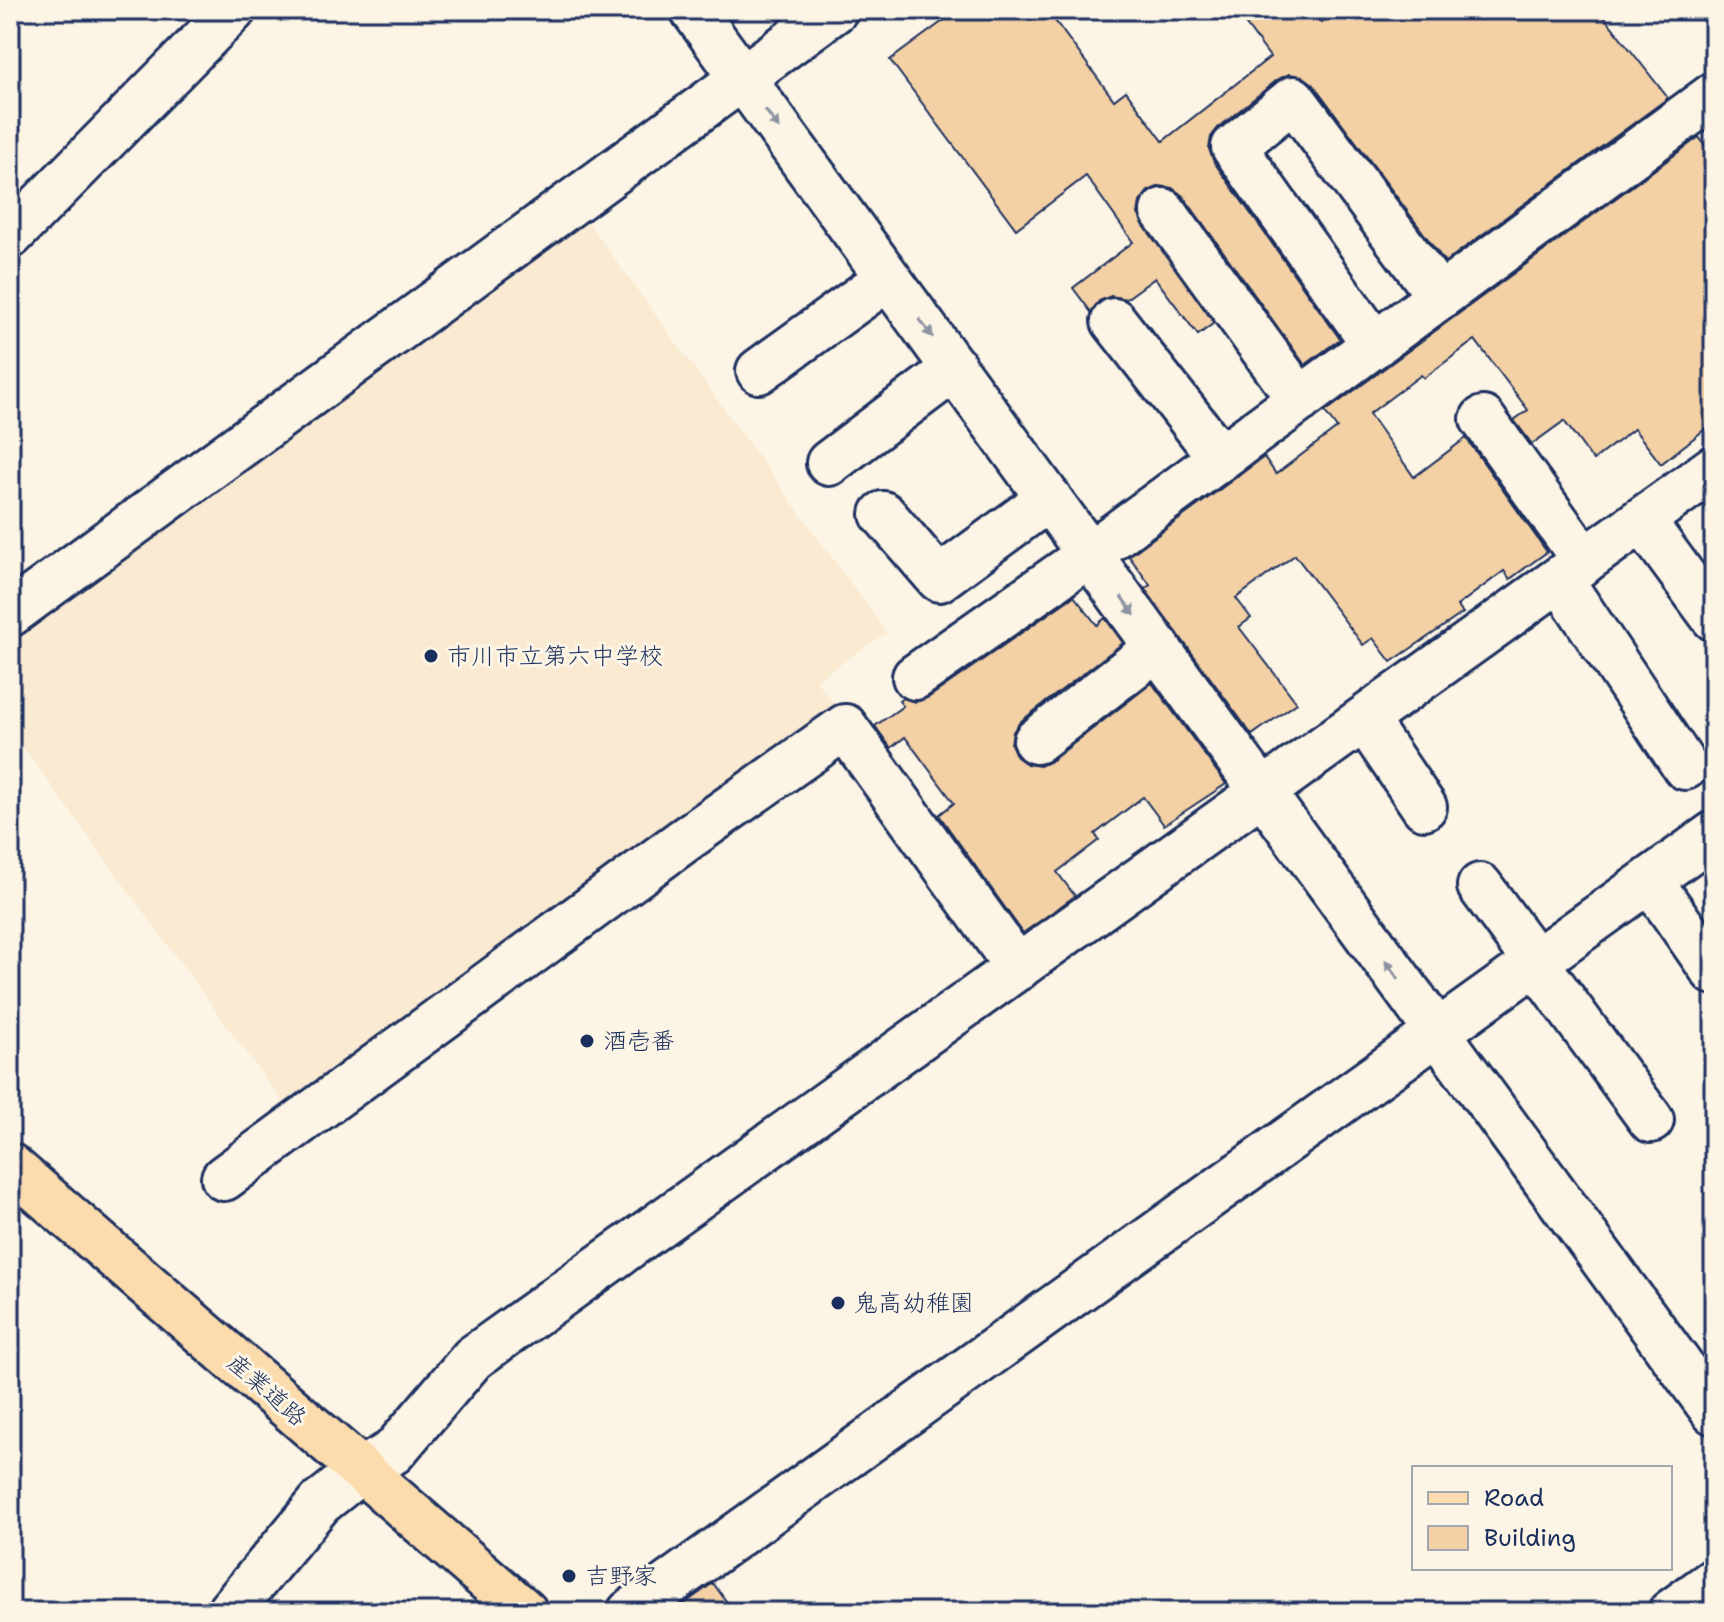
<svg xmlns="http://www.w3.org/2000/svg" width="1724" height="1622" viewBox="0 0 1724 1622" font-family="'Shantell Sans','Klee One',sans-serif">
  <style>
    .built { fill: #faead2 }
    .building { fill: #f4d1a4; stroke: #1b2f5e; stroke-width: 2 }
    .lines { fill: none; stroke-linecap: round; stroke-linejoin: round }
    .minor-casing { stroke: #1b2f5e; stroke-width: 50 }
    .major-casing { stroke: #1b2f5e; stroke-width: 50 }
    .minor { stroke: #fcf5e5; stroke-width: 44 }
    .major { stroke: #fcdcac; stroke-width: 44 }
    .oneway { fill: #8c92a2 }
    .poi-dot { fill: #1b2f5e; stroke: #fcf5e5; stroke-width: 3 }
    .labels { text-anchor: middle; stroke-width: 6; stroke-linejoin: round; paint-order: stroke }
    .poi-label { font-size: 24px; fill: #1b2f5e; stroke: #fcf5e5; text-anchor: start }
    .street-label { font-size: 24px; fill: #1b2f5e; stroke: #fcf5e5 }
  </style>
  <rect width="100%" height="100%" fill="#fcf5e5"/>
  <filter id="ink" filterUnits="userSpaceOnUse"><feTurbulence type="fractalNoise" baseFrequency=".0125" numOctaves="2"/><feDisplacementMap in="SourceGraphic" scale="16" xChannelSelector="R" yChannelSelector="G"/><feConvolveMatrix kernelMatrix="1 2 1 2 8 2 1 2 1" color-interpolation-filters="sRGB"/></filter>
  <g filter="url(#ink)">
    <path class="built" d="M 583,215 L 887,633 L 816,680 L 837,708 L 283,1103 L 10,729 L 10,628 Z"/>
    <path class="building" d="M 958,10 L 1047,10 L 1114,100 L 1126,91 L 1163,141 L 1270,57 L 1235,10 L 1310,10 L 1321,23 L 1338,10 L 1599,10 L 1668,98 L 1445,262 L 1313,84 L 1302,76 L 1289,74 L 1277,80 L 1218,128 L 1211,137 L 1209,149 L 1214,162 L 1340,339 L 1305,365 L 1183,196 L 1172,188 L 1160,186 L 1148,191 L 1140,202 L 1138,214 L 1214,323 L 1198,335 L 1155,278 L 1126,299 L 1111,296 L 1099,301 L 1091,312 L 1073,288 L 1133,242 L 1086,176 L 1016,229 L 890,60 Z
      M 1699,137 L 1714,158 L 1714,422 L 1661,464 L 1634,429 L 1593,460 L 1564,421 L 1532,444 L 1514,420 L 1528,410 L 1475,340 L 1424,378 L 1421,375 L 1369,414 L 1414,477 L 1466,438 L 1547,552 L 1510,579 L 1504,571 L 1457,606 L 1463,613 L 1391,662 L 1373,638 L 1363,645 L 1295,555 L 1236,598 L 1251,618 L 1239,627 L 1297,703 L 1252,735 L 1145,589 L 1150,585 L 1129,556 L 1264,457 L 1276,474 L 1337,428 L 1325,412 Z
      M 1074,596 L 1097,625 L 1105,618 L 1123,643 L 1020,722 L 1013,732 L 1011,744 L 1017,757 L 1027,764 L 1040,766 L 1051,761 L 1152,683 L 1226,784 L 1164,825 L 1143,797 L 1095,834 L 1099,840 L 1057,872 L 1075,896 L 1023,933 L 939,815 L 954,803 L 905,737 L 891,748 L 875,726 L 903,706 L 899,701 L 903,698 L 916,702 L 929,697 Z
      M 713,1583 L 734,1612 L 673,1612 Z"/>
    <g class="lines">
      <g class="minor-casing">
        <path id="minor" d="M 693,10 L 1714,1412
          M 1163,211 L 1300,400
          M 10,236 L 233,10
          M 1114,321 L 1221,458
          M 1375,345 L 1234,147 L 1293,99 L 1440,297
          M 759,371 L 888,278
          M 1483,419 L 1585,561
          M 829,463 L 955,368
          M 883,514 L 939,579 L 1049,498
          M 1642,520 L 1714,618
          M 1560,579 L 1685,767
          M 10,614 L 835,10
          M 915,677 L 1090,554 L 1714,95
          M 1365,720 L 1424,807
          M 1036,741 L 1158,647
          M 1650,880 L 1714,972
          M 1480,886 L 1651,1120
          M 224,1178 L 683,841 L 845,727 L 1018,968
          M 229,1612 L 320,1503 L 360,1471 L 393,1452 L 473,1358 L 1714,468
          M 630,1612 L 1714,834
          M 1671,1612 L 1714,1581"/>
      </g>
      <g class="major-casing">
        <path id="major" d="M 10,1166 L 525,1612"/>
      </g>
      <use href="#minor" class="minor"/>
      <use href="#major" class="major"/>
    </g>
    <defs><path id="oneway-solid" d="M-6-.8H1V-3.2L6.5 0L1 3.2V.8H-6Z" transform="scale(2)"/></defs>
    <g class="oneway">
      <use href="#oneway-solid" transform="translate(772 119) rotate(54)"/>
      <use href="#oneway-solid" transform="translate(926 328) rotate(53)"/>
      <use href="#oneway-solid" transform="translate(1128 606) rotate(54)"/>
      <use href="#oneway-solid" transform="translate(1392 970) rotate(-126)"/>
    </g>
  </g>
  <g class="poi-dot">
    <circle cx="431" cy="656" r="8"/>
    <circle cx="587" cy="1041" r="8"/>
    <circle cx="838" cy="1303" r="8"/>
    <circle cx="569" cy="1576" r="8"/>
  </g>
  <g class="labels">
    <g class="poi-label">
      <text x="447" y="664">市川市立第六中学校</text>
      <text x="603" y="1049">酒壱番</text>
      <text x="854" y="1311">鬼高幼稚園</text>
      <text x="585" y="1584">吉野家</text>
    </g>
    <g class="street-label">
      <text transform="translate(267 1390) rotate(41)" y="8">産業道路</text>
    </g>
  </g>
  <rect width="1724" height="1622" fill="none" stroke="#fcf5e5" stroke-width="40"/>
  <rect x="20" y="20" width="1684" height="1582" fill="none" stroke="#1b2f5e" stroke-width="3" filter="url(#ink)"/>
  <rect x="1412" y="1466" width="260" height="104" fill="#fcf5e5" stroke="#a2a6af" stroke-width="2"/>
  <rect x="1428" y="1492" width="40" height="12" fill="#fcdcac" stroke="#a2a6af" stroke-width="2"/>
  <text x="1484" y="1506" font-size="24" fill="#1b2f5e">Road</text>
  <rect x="1428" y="1526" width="40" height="24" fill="#f4d1a4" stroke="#a2a6af" stroke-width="2"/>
  <text x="1484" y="1546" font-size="24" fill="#1b2f5e">Building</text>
</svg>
